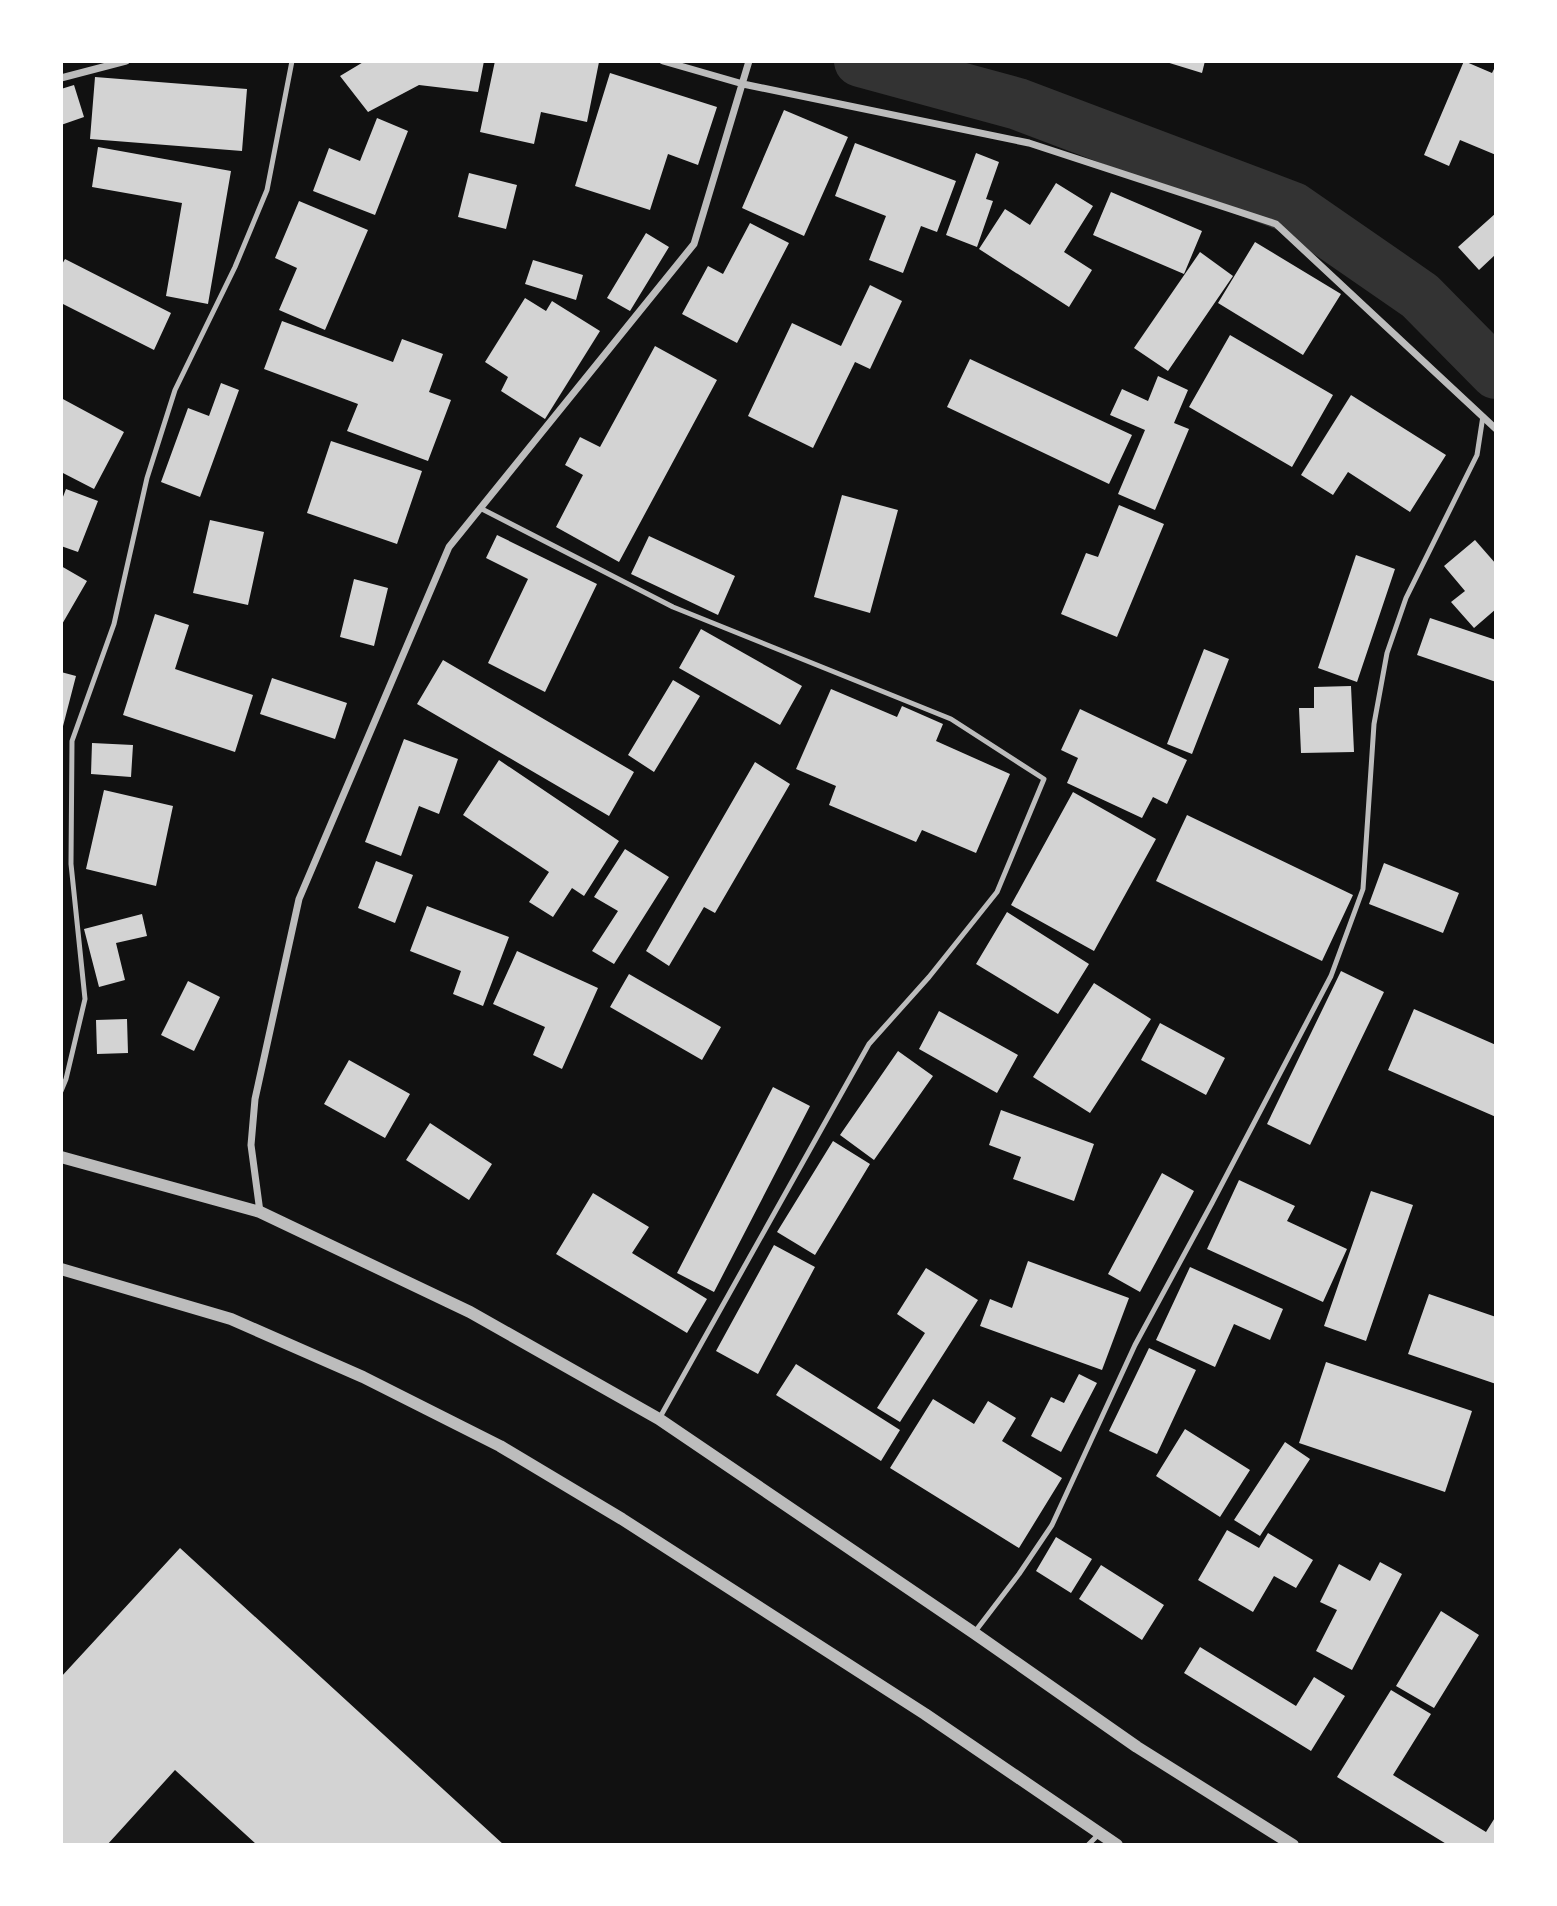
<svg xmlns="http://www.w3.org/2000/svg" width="1557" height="1906" viewBox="0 0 1557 1906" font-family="'PT Serif',serif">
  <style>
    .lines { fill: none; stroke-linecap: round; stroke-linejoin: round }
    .canal { stroke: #333; stroke-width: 52 }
    .building { fill: #d3d3d3 }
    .service { stroke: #bcbcbc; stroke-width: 5 }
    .minor { stroke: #bcbcbc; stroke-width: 7 }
    .tertiary { stroke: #bcbcbc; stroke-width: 12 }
  </style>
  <rect width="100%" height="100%" fill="#111"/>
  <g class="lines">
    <path class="canal" d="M 860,61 L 1018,104 L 1293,208 L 1420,296 L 1496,373"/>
  </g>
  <path class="building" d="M 365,61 L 484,61 L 478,92 L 419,85 L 368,112 L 340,76 Z
    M 495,61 L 599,62 L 587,122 L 541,112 L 534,144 L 480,132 Z
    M 1163,61 L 1205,61 L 1202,73 Z
    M 1464,61 L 1492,73 L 1496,65 L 1496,155 L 1460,140 L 1449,166 L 1424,155 Z
    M 610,73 L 717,107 L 698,165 L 668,154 L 650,210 L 575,186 Z
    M 95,77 L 247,89 L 242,151 L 90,139 Z
    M 74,85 L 84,117 L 61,125 L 61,89 Z
    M 784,110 L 848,137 L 804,236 L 742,208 Z
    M 377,118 L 408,131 L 375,215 L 313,191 L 329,148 L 360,161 Z
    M 855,143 L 956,181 L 937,232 L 921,226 L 903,273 L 869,260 L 886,216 L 835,196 Z
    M 98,147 L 231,171 L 208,304 L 166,296 L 182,203 L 92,187 Z
    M 976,153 L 999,162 L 986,199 L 993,201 L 977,247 L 946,235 Z
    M 469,173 L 517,185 L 506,229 L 458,217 Z
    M 1056,183 L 1093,206 L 1064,252 L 1092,270 L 1069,307 L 979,249 L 1005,209 L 1030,225 Z
    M 1111,192 L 1202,231 L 1184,274 L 1093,235 Z
    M 299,201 L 368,230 L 325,330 L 279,310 L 297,268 L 275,258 Z
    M 1496,213 L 1496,254 L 1479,270 L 1458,247 Z
    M 750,223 L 789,243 L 737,343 L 682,314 L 708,266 L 723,274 Z
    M 646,233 L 669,247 L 630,311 L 607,298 Z
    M 1255,242 L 1341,294 L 1303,355 L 1218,303 Z
    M 1200,252 L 1233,276 L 1168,371 L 1134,348 Z
    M 65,259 L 171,313 L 154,350 L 61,303 L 61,266 Z
    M 533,260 L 583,275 L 576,300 L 525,284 Z
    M 870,285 L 902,301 L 870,369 L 855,362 L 813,448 L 748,416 L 792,323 L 841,346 Z
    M 525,298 L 546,311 L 552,301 L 600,331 L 545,419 L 501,391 L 508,377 L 485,362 Z
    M 282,321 L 393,362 L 402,339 L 443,354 L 429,392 L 451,400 L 428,461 L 347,431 L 358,404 L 264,369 Z
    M 1230,335 L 1333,395 L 1292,467 L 1189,407 Z
    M 655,346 L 717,380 L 619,562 L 556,527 L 583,475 L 565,465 L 580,437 L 600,447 Z
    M 970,359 L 1132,435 L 1109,484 L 947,407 Z
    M 1158,376 L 1188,390 L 1174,423 L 1189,429 L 1155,510 L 1118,494 L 1145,430 L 1110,415 L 1122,389 L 1148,401 Z
    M 221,383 L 239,390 L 200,497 L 161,482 L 188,408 L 209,416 Z
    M 1351,395 L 1446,455 L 1410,512 L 1348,472 L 1333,495 L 1301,475 Z
    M 61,398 L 124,432 L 94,489 L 61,472 Z
    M 331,441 L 422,471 L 397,544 L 307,513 Z
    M 66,489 L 98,501 L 78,552 L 61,546 L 61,502 Z
    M 842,495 L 898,510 L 870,613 L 814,597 Z
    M 1119,505 L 1164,524 L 1117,637 L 1061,614 L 1086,553 L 1098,557 Z
    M 210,520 L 264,532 L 248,605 L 193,593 Z
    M 497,535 L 597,584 L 545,692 L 488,663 L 528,579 L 486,558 Z
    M 649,536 L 735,576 L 718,615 L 631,574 Z
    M 1475,540 L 1496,564 L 1496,609 L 1474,628 L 1451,602 L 1465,591 L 1444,566 Z
    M 1356,555 L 1395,569 L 1357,682 L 1318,668 Z
    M 61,566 L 87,581 L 61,626 Z
    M 354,579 L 388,588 L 374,646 L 340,637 Z
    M 155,614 L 189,625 L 175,669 L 253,695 L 235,752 L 123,715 Z
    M 1430,618 L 1496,640 L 1496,682 L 1417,655 Z
    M 701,629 L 802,686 L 780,725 L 679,668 Z
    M 1204,649 L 1229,659 L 1192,754 L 1167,744 Z
    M 443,660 L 634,772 L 609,816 L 417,704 Z
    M 61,672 L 76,676 L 62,730 L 61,730 Z
    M 272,678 L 347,703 L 335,739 L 260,714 Z
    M 673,680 L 700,696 L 654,772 L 628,755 Z
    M 1351,686 L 1354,752 L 1301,753 L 1299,708 L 1314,708 L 1314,687 Z
    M 831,689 L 897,717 L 902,706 L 943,724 L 936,741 L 1010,774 L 976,853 L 922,830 L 916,842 L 829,805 L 836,786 L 796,769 Z
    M 1080,709 L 1187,760 L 1167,804 L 1153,797 L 1142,818 L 1067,783 L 1078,758 L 1061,750 Z
    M 404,739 L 458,759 L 439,814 L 419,806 L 401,856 L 365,842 Z
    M 92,743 L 133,745 L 131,777 L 91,774 Z
    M 499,760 L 619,841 L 584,896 L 572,888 L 553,917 L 529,902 L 549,872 L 463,815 Z
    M 755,762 L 790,784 L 715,913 L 704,907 L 669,966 L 646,951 Z
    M 104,790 L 173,806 L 156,886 L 86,869 Z
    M 1073,792 L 1156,839 L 1094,951 L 1011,905 Z
    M 1187,815 L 1353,895 L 1322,961 L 1156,881 Z
    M 625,849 L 669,877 L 614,964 L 592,951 L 618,911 L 594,897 Z
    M 376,861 L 413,875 L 395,923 L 358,908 Z
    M 1384,863 L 1459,893 L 1443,933 L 1369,904 Z
    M 427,906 L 509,937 L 483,1006 L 453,994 L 461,971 L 410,951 Z
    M 1007,912 L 1089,964 L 1058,1014 L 976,964 Z
    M 142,914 L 147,936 L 116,943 L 125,980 L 99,987 L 84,929 Z
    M 517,951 L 598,988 L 562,1069 L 533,1055 L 545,1027 L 493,1004 Z
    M 1341,971 L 1384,992 L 1310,1145 L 1267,1124 Z
    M 629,974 L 721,1027 L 702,1060 L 610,1007 Z
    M 188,981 L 220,997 L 194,1051 L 161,1035 Z
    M 1094,983 L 1151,1019 L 1090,1113 L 1033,1077 Z
    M 1414,1009 L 1496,1045 L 1496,1117 L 1388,1070 Z
    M 939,1011 L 1018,1055 L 997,1093 L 919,1049 Z
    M 127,1019 L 128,1053 L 97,1054 L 96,1020 Z
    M 1160,1023 L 1225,1058 L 1206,1095 L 1141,1060 Z
    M 898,1051 L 933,1076 L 874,1160 L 840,1135 Z
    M 349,1060 L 410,1094 L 385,1138 L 324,1104 Z
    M 773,1087 L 810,1106 L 714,1292 L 677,1273 Z
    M 1001,1110 L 1094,1144 L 1074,1201 L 1013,1179 L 1021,1157 L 989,1145 Z
    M 430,1123 L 492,1164 L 469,1200 L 406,1160 Z
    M 833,1141 L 870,1164 L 815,1255 L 777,1232 Z
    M 1162,1173 L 1194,1191 L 1140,1292 L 1108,1274 Z
    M 1239,1180 L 1295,1206 L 1287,1221 L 1347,1249 L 1323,1302 L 1207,1249 Z
    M 1371,1191 L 1413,1205 L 1366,1341 L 1324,1326 Z
    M 593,1193 L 649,1227 L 632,1253 L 707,1299 L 687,1333 L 556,1254 Z
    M 774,1245 L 815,1267 L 758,1374 L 716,1351 Z
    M 1028,1261 L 1129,1298 L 1102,1370 L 980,1326 L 990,1299 L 1012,1308 Z
    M 1190,1267 L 1283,1309 L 1270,1340 L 1234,1324 L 1215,1367 L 1156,1340 Z
    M 926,1268 L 978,1300 L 900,1422 L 877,1408 L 925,1333 L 897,1314 Z
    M 1429,1294 L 1496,1317 L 1496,1384 L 1408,1354 Z
    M 1149,1348 L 1196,1370 L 1157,1454 L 1109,1431 Z
    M 1326,1362 L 1472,1411 L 1445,1492 L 1299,1443 Z
    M 796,1364 L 900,1430 L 881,1461 L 776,1395 Z
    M 1079,1374 L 1097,1383 L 1061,1452 L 1031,1436 L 1051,1397 L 1064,1403 Z
    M 933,1399 L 974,1424 L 988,1401 L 1016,1418 L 1002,1441 L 1062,1478 L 1019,1548 L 890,1468 Z
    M 1185,1429 L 1250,1470 L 1220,1517 L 1156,1476 Z
    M 1285,1442 L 1310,1459 L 1260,1536 L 1234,1520 Z
    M 1227,1530 L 1259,1548 L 1268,1533 L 1313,1560 L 1296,1588 L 1274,1576 L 1253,1612 L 1198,1580 Z
    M 1056,1537 L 1092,1559 L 1071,1593 L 1036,1571 Z
    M 180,1548 L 504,1845 L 257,1845 L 175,1770 L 107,1845 L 61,1845 L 61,1677 Z
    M 1380,1562 L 1402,1574 L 1352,1670 L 1316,1651 L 1337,1610 L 1320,1602 L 1339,1564 L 1370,1581 Z
    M 1101,1565 L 1164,1605 L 1142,1640 L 1079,1599 Z
    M 1441,1611 L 1479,1635 L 1434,1708 L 1396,1686 Z
    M 1200,1647 L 1296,1706 L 1314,1677 L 1345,1696 L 1311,1751 L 1184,1673 Z
    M 1391,1690 L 1431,1714 L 1393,1775 L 1486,1832 L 1496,1816 L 1496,1845 L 1448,1845 L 1337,1777 Z"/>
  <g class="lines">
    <path class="service" d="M 480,508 L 673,607 L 951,719 L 1044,779 L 997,892 L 929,977 L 869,1044 L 659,1419
      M 61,1091 L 66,1079 L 85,999 L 71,864 L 72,741 L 114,624 L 147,478 L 175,390 L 235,267 L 267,190 L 292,61
      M 974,1633 L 1019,1574 L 1052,1525 L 1135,1345 L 1212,1203 L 1331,976 L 1363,889 L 1374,724 L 1387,653 L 1406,598 L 1477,455 L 1483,416
      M 1088,1845 L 1098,1835"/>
    <path class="minor" d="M 663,61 L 743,84 L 1029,143 L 1276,224 L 1496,429
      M 61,78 L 126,61
      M 260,1212 L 251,1145 L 255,1099 L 299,899 L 449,547 L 694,244 L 749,61"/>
    <path class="tertiary" d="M 61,1157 L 260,1212 L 470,1312 L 659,1419 L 974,1633 L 1137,1747 L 1293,1845
      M 61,1269 L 231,1319 L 363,1377 L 500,1446 L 622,1519 L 925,1714 L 1117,1845"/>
  </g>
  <rect width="1557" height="1906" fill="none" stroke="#ffffff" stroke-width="126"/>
</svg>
